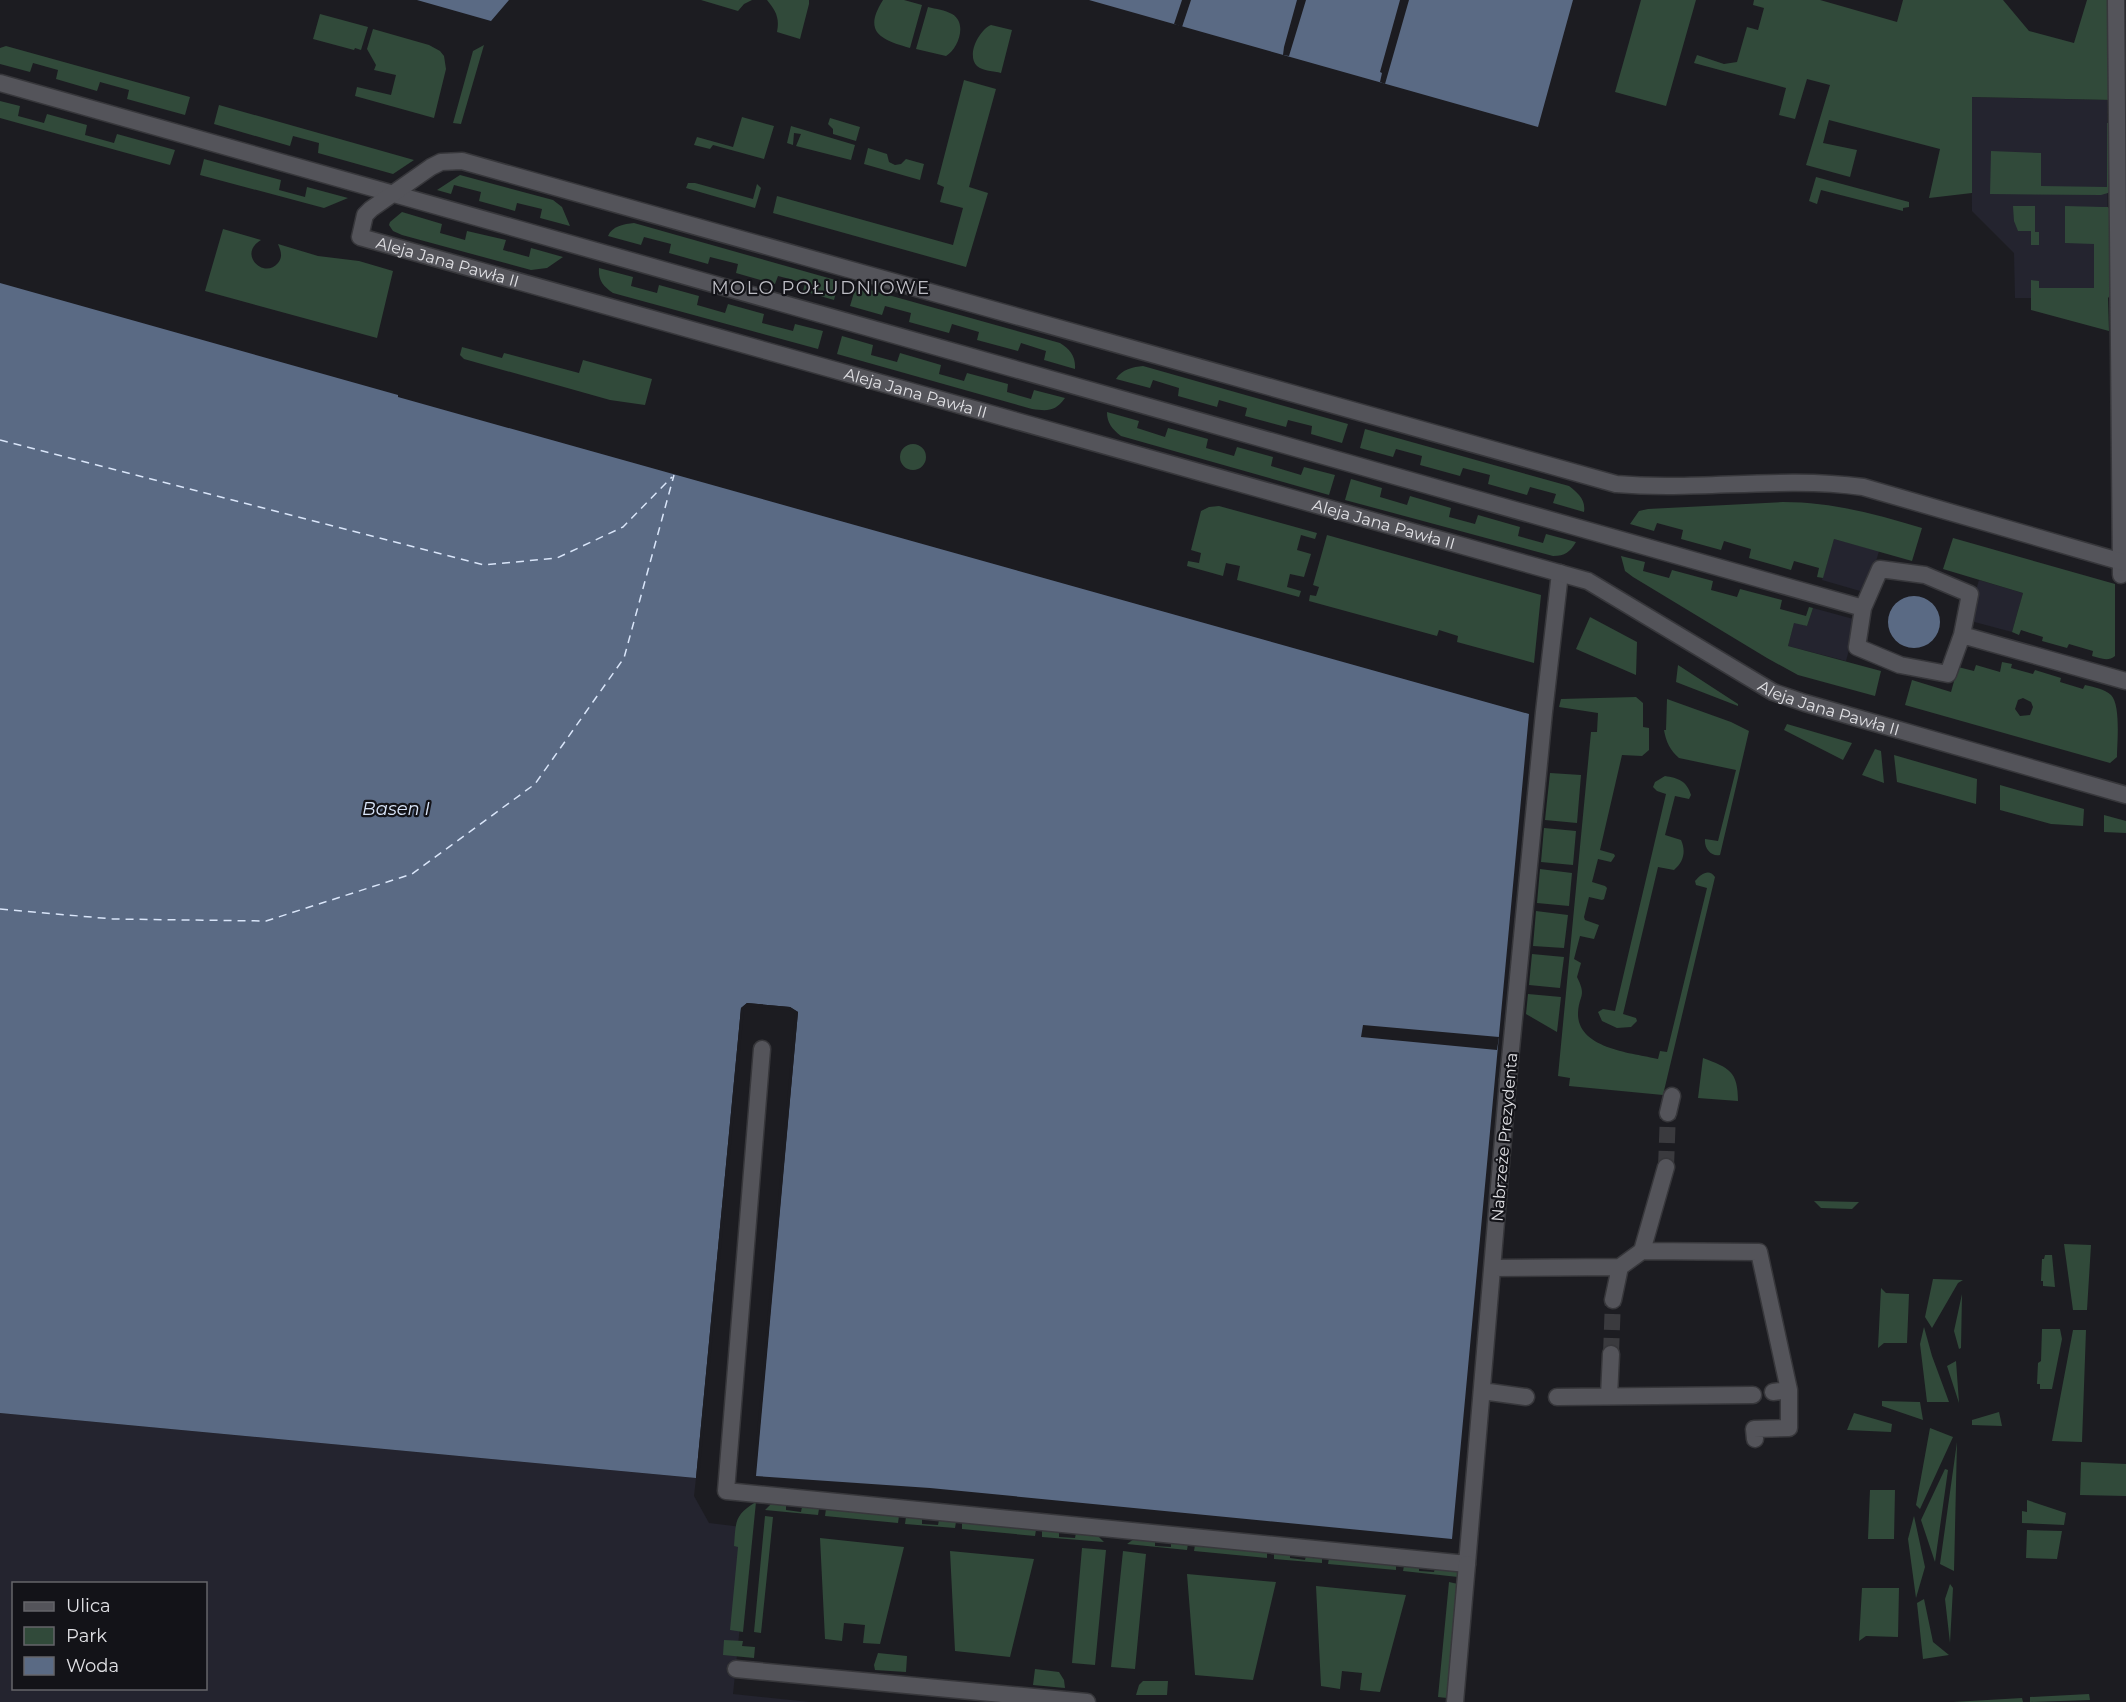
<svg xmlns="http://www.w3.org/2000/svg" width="2126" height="1702" viewBox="0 0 2126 1702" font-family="Montserrat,sans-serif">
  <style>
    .built { fill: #24242f; fill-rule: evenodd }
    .green { fill: #314a3a; fill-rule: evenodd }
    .water { fill: #5a6a84 }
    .pier { fill: #1c1c21 }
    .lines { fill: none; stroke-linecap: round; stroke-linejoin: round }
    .ferry { stroke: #d9e5f9; stroke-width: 1.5; stroke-dasharray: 8 6; stroke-linecap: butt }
    .pedestrian-tunnel { stroke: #3a3a3e; stroke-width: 16; stroke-dasharray: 16 8; stroke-linecap: butt }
    .pedestrian-casing { stroke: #37373b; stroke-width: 19 }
    .minor-casing { stroke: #37373b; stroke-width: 19 }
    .tertiary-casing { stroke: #37373b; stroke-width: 19 }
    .pedestrian { stroke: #54545a; stroke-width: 16 }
    .minor { stroke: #54545a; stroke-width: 16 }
    .tertiary { stroke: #54545a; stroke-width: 16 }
    .labels { text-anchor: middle; stroke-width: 4.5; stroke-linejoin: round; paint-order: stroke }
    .street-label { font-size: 16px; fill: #e1e1e5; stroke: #131318 }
    .neighbourhood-label { font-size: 18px; letter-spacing: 1.5px; fill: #bebec5; stroke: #131318 }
    .water-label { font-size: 18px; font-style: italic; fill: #d9e5f9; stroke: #131318 }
  </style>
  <rect width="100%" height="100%" fill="#1c1c21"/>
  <path class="built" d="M 1971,97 L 2107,100 L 2108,298 L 2015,298 L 2014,253 L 1972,211 Z
    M 1834,539 L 1879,551 L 1867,593 L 1822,580 Z
    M 1979,580 L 2023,593 L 2012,632 L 1967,620 Z
    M 1813,608 L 1857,620 L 1846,661 L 1788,646 L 1794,622 L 1807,626 Z
    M 0,1413 L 696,1478 L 694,1496 L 709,1523 L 750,1528 L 733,1694 L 810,1702 L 0,1702 ZM 14,1584 L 206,1584 L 206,1688 L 14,1688 Z"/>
  <path class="green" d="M 701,0 L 752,0 L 744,4 L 738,11 Z
    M 767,0 L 809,0 L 809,4 L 800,39 L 777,32 C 780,17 775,10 767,0 Z
    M 883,0 L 904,0 L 922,5 L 910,48 C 882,40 862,33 883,0 Z
    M 1641,0 L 1696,0 L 1666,106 L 1615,92 Z
    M 1754,0 L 1820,0 L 1897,22 L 1903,0 L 2003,0 L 2029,31 L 2074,43 L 2087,0 L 2112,0 L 2113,100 L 1972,97 L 1972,193 L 1929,198 L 1940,149 L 1829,120 L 1823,143 L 1857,150 L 1850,177 L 1806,165 L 1830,85 L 1807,79 L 1795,119 L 1779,115 L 1786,88 L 1694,63 L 1697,55 L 1724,64 L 1737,62 L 1747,27 L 1758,30 L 1764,8 L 1753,5 Z
    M 928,7 C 936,9 945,10 952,14 C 968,23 958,49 946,56 L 916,49 Z
    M 320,14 L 368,27 L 361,50 L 355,48 L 354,50 L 313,39 Z
    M 991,25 L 1012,30 L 1001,73 C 994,71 983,71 977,66 C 966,55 979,30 991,25 Z
    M 373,29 L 429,45 L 440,51 L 444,56 L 446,69 L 434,118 L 355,96 L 357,87 L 391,95 L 396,75 L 374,70 L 376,65 L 367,49 Z
    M 484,45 L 461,124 L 453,123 L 473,51 Z
    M 6,46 L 190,97 L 185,115 L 127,99 L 129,90 L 100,82 L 97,91 L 56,79 L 58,70 L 33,63 L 30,72 L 0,64 L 0,48 Z
    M 964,80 L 996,89 L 969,187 L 988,193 L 966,267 L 773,213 L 777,196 L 953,245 L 963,208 L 940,202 L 944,187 L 937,184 Z
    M 0,101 L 20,106 L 18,116 L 44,123 L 47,114 L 87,125 L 85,135 L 114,143 L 117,134 L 175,150 L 170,165 L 0,118 Z
    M 219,105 L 414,160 L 393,174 L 318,153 L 319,143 L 293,136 L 290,146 L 214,124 Z
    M 742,117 L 774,126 L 764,159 L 713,145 L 710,149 L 694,145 L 697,137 L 733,147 Z
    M 830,118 L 860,127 L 856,141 L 833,134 L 833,129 L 828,124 Z
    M 2107,123 L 2113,123 L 2112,189 L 2108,193 L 2101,195 L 1990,194 L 1991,151 L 2041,153 L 2041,186 L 2107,187 Z
    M 791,126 L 855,145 L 851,160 L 796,146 L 801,134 L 794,133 L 793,145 L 787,143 Z
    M 868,148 L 887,154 L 889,162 L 895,165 L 901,164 L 906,159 L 924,164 L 920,180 L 864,164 Z
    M 204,159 L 281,180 L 279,190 L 305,197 L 307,187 L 348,198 L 324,208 L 200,175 Z
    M 460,175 L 553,200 L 562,207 L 570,226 L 540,218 L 542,209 L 517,203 L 515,211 L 479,201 L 481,192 L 454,185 L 451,194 L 437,190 Z
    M 1816,177 L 1909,202 L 1909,207 L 1903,208 L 1903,211 L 1821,190 L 1817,204 L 1809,201 Z
    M 688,183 L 695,183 L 753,199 L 757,184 L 761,188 L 755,208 L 686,188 Z
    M 2013,206 L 2035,206 L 2035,232 L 2039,232 L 2039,245 L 2031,245 L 2031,231 L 2018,231 L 2014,221 Z
    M 2065,206 L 2103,207 L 2108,207 L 2112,213 L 2114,291 L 2108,298 L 2109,331 L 2031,310 L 2031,280 L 2039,281 L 2039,288 L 2094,288 L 2094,244 L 2065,243 Z
    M 402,212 L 442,224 L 440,233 L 465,240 L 467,231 L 506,240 L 503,250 L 529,257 L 531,248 L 563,257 L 547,268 L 531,270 L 402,235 L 393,231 L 389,225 L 390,222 Z
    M 634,223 L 839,281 L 834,300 L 803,291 L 805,283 L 778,276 L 775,284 L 736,273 L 738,264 L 710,257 L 708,264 L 669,253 L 671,244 L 644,237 L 641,245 L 608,236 C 612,226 624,224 634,223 Z
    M 223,229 L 261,240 C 237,254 264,280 278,263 C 283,257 281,251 278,244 L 318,256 L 359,261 L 393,271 L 377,338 L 205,291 Z
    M 599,268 L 633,277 L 631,286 L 657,293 L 659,285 L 699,296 L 697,305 L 725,313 L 728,304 L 764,314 L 762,323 L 793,331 L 795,324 L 823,331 L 818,349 L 613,293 C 603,286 598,280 599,268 Z
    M 856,286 L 1060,343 C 1070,349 1076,357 1075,369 L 1044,360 L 1046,351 L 1021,343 L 1018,351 L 977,340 L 979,332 L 952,324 L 949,333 L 909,322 L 911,313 L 885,306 L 882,315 L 850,306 Z
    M 842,336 L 873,345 L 871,355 L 897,362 L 900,353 L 941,365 L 939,374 L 964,381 L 967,373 L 1008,384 L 1007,392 L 1031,399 L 1034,390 L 1065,398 C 1055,412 1047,411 1032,409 L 837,354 Z
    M 462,347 L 502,358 L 504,353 L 579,373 L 583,360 L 652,379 L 645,405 L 610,400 L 464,359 L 460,355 Z
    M 1143,366 L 1348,424 L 1342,443 L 1311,434 L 1312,426 L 1288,420 L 1286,427 L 1245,416 L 1247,408 L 1219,400 L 1217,407 L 1178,396 L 1179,388 L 1153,380 L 1150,388 L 1116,379 C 1122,369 1133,367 1143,366 Z
    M 1107,412 L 1139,421 L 1137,428 L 1165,437 L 1168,428 L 1208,439 L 1206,448 L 1234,456 L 1237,447 L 1273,457 L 1271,466 L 1301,475 L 1304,467 L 1335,475 L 1329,495 L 1121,436 C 1112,429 1107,423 1107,412 Z
    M 1365,429 L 1569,486 C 1578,493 1586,500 1584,512 L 1553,503 L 1556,494 L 1530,487 L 1527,495 L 1488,484 L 1490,475 L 1463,468 L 1460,476 L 1420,465 L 1422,456 L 1396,449 L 1393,457 L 1360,448 Z
    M900 457a13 13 0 1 1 26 0a13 13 0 1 1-26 0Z
    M 1351,479 L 1382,488 L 1380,497 L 1407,505 L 1410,496 L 1451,508 L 1449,517 L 1475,524 L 1478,515 L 1520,527 L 1518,536 L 1543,543 L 1546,534 L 1576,542 C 1570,552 1565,556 1553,556 L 1345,500 Z
    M 1783,502 C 1832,502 1875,514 1922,528 L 1912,561 L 1834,539 L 1823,578 L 1817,577 L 1819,568 L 1794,561 L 1791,570 L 1749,558 L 1751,549 L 1724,541 L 1721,550 L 1681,539 L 1683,530 L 1657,523 L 1654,531 L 1630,524 L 1639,511 L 1648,509 Z
    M 1219,506 L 1317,533 L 1315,539 L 1301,535 L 1297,550 L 1311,554 L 1304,577 L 1290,574 L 1287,587 L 1301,591 L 1299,597 L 1237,580 L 1240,566 L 1226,563 L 1223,576 L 1187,566 L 1188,561 L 1199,563 L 1201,553 L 1191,550 L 1201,511 L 1209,507 Z
    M 1327,535 L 1541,595 L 1534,663 L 1457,642 L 1458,636 L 1439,630 L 1437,636 L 1309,601 L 1310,595 L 1316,596 L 1319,587 L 1313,585 Z
    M 1953,538 L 2115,584 L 2115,656 C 2108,662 2100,658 2092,656 L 2093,651 L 2069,644 L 2067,648 L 2042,641 L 2043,637 L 2021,630 L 2019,635 L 2012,632 L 2023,593 L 1943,569 Z
    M 1621,556 L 1645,562 L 1643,571 L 1669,578 L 1672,570 L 1713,581 L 1711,590 L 1737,597 L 1740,589 L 1782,600 L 1780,609 L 1806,616 L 1809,607 L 1813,608 L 1807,626 L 1794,623 L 1788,646 L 1881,671 L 1875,696 L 1798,675 L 1767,658 L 1633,577 L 1625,571 Z
    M 1590,617 L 1637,642 L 1636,675 L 1576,649 Z
    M 2002,662 L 2012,664 L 2011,668 L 2033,674 L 2035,670 L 2061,678 L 2060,682 L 2083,689 L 2085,685 C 2093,687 2105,689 2111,695 C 2121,705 2117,744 2117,757 L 2110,763 L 1905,705 L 1912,680 L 1951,692 L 1958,667 L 1974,671 L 1976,665 L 2000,672 ZM 2023,698 L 2031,702 L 2033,707 L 2030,715 L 2020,716 L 2015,709 L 2018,700 Z
    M 1678,665 L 1738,704 L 1738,706 L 1676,682 Z
    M 1636,697 L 1643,703 L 1643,727 L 1649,728 L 1649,750 L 1642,756 L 1622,755 L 1600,850 L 1614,854 L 1615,856 L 1611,862 L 1598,859 L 1592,882 L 1605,886 L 1607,888 L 1604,899 L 1602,900 L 1589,897 L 1584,917 L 1585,920 L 1599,925 L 1594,939 L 1580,936 L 1574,959 L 1581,963 L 1577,977 C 1587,997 1579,994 1578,1013 C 1577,1049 1633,1053 1658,1059 L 1660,1051 L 1667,1052 L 1707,888 L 1696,885 L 1695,881 C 1701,874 1709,868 1715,877 L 1663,1095 L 1569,1086 L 1570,1078 L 1558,1076 L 1591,732 L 1597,732 L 1598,713 L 1559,707 L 1561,699 Z
    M 1667,699 L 1731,722 L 1749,731 L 1720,855 C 1711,857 1704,848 1705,839 L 1718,841 L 1736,770 L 1679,758 C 1670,750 1666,742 1664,730 L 1666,730 Z
    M 1787,724 L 1852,743 L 1843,760 L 1784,730 Z
    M 1875,749 L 1881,751 L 1884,783 L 1862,775 Z
    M 1894,755 L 1977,779 L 1976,804 L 1897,782 Z
    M 1550,773 L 1581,775 L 1577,823 L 1545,820 Z
    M 1665,776 C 1678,778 1687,781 1691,795 L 1689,799 L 1675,796 L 1665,835 L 1681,840 C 1686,851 1684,862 1674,870 L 1658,867 L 1623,1014 L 1636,1018 L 1637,1021 L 1631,1027 L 1617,1028 L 1602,1021 L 1598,1012 L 1603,1009 L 1615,1011 L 1666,794 L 1657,791 L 1653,787 L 1655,782 Z
    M 2000,785 L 2084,809 L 2083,826 L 2051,824 L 2000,810 Z
    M 2104,815 L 2126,821 L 2126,833 L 2104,832 Z
    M 1544,828 L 1576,831 L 1573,865 L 1541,862 Z
    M 1540,869 L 1572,873 L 1569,906 L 1537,903 Z
    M 1536,911 L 1568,915 L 1564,948 L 1533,946 Z
    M 1532,954 L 1564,957 L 1560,988 L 1529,985 Z
    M 1528,994 L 1561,997 L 1557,1032 L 1526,1014 Z
    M 1703,1058 C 1729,1068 1738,1071 1738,1101 L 1698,1098 Z
    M 1814,1201 L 1859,1202 L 1852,1209 L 1821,1208 Z
    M 2064,1244 L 2091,1245 L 2087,1310 L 2073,1310 Z
    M 2045,1255 L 2052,1255 L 2055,1287 L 2043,1286 L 2043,1281 L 2041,1281 L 2042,1259 L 2044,1259 Z
    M 1933,1279 L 1963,1280 L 1958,1283 L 1932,1328 L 1925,1317 Z
    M 1881,1288 L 1886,1293 L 1909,1294 L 1907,1343 L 1884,1343 L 1878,1348 Z
    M 1962,1294 L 1961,1348 L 1959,1349 L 1954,1331 Z
    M 1924,1327 L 1932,1356 L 1949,1402 L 1927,1402 L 1920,1344 Z
    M 2042,1329 L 2060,1329 L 2062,1339 L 2052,1389 L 2040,1389 L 2040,1384 L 2037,1384 L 2038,1363 L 2041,1361 Z
    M 2073,1330 L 2086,1330 L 2082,1442 L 2052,1441 Z
    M 1956,1361 L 1959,1403 L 1947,1366 Z
    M 1882,1401 L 1920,1402 L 1923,1420 L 1882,1406 Z
    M 1999,1412 L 2002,1426 L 1972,1425 L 1972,1420 Z
    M 1854,1413 L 1892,1424 L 1891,1432 L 1847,1430 Z
    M 1930,1428 L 1953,1437 L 1920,1509 L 1916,1505 Z
    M 1957,1442 L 1954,1571 L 1940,1564 Z
    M 2081,1462 L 2126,1464 L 2126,1496 L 2080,1495 Z
    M 1945,1469 L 1948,1470 L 1935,1562 L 1921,1520 Z
    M 1870,1490 L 1895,1490 L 1894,1539 L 1868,1539 Z
    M 2027,1500 L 2066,1513 L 2064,1525 L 2022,1523 L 2022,1511 L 2027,1512 Z
    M 756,1502 L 743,1632 L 730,1630 L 738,1547 L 734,1546 C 736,1522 734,1515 756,1502 Z
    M 771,1504 L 786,1506 L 786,1510 L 801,1512 L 802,1507 L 819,1509 L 818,1515 L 765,1510 Z
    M 826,1509 L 899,1516 L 898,1523 L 825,1516 Z
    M 765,1516 L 773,1517 L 761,1633 L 754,1632 Z
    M 1914,1516 L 1925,1567 L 1916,1598 L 1908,1539 Z
    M 906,1517 L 922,1519 L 922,1524 L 938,1525 L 939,1520 L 956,1522 L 955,1528 L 905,1524 Z
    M 962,1523 L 1036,1530 L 1035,1536 L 962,1529 Z
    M 1042,1530 L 1059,1532 L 1059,1537 L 1075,1538 L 1076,1533 L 1097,1535 L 1104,1542 L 1042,1537 Z
    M 2027,1530 L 2062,1531 L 2057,1559 L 2026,1558 Z
    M 820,1538 L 904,1547 L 880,1644 L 863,1643 L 865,1625 L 844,1623 L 842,1641 L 825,1639 Z
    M 1134,1539 L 1155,1541 L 1155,1546 L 1171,1547 L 1171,1543 L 1188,1544 L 1187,1550 L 1127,1544 Z
    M 1195,1545 L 1267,1553 L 1267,1558 L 1194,1551 Z
    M 1082,1548 L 1106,1550 L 1095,1665 L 1072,1663 Z
    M 950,1551 L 1034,1559 L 1010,1657 L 955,1651 Z
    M 1123,1551 L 1146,1554 L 1135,1669 L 1111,1667 Z
    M 1274,1553 L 1290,1554 L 1290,1558 L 1305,1560 L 1306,1556 L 1322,1557 L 1322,1563 L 1274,1559 Z
    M 1329,1558 L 1396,1565 L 1396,1570 L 1328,1564 Z
    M 1404,1566 L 1419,1567 L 1419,1571 L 1434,1572 L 1435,1568 L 1455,1570 L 1459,1573 L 1458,1577 L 1403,1571 Z
    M 1187,1574 L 1276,1582 L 1253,1680 L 1195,1675 Z
    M 1449,1582 L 1458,1584 L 1447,1698 L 1438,1697 Z
    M 1950,1584 L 1953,1588 L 1950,1643 L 1945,1599 Z
    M 1316,1586 L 1406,1595 L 1380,1692 L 1360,1690 L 1362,1673 L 1342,1671 L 1340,1689 L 1321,1686 Z
    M 1862,1588 L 1899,1588 L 1898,1637 L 1866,1636 L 1859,1641 Z
    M 1924,1599 L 1933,1642 L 1949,1655 L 1923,1659 L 1917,1603 Z
    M 724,1640 L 743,1641 L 742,1646 L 755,1647 L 754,1658 L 723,1655 Z
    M 878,1653 L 907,1656 L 906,1672 L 875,1670 L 874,1665 Z
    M 1035,1669 L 1059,1672 L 1064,1680 L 1065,1688 L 1033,1685 Z
    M 1143,1681 L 1168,1681 L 1167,1695 L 1136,1695 L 1139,1685 Z
    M 2089,1694 L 2090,1700 L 2030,1702 L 2030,1697 Z
    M 2022,1698 L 2023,1702 L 1953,1702 Z"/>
  <path class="water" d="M 417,0 L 509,0 L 491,21 Z
    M 1089,0 L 1573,0 L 1538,127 Z
    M 0,283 L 398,395 L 398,397 L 1529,714 L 1452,1539 L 930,1488 L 756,1476 L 798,1012 L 790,1007 L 747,1003 L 741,1008 L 696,1478 L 0,1413 Z
    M1888 622a26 26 0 1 1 52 0a26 26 0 1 1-52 0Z"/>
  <path class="pier" d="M 1182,0 L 1191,0 L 1182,27 L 1174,24 Z
    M 1297,0 L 1306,0 L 1289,56 L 1283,55 L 1284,47 Z
    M 1400,0 L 1409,0 L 1385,84 L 1380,82 L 1382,73 L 1380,72 Z
    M 747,1003 L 790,1007 L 798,1012 L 755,1479 L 753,1476 L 795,1013 L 789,1010 L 748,1006 L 744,1009 L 699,1478 L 696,1478 L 741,1008 Z
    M 1363,1025 L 1499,1037 L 1497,1050 L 1361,1037 Z"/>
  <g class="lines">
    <path class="ferry" d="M 0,440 L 484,565 L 557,558 L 623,527 L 672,477
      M 0,909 L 113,919 L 266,921 L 412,874 L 535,784 L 624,658 L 674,475"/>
    <path class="pedestrian-tunnel" d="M 1666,1167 L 1668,1113
      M 1611,1354 L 1613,1300"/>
    <g class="pedestrian-casing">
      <path id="pedestrian" d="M 2116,0 L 2121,575
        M 0,83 L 1863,608
        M 1880,569 L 1925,575 L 1970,594 L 1962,635 L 1948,674 L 1900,665 L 1857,647 L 1863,608 Z
        M 1962,635 L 2126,681
        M 762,1049 L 726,1491 L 1467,1564 L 1508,1080
        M 1668,1113 L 1672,1096
        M 1642,1251 L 1666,1167
        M 1492,1268 L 1620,1267 L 1642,1251 L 1759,1252 L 1789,1390 L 1789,1428 L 1754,1429 L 1755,1439
        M 1613,1300 L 1620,1267
        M 1482,1391 L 1526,1397
        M 1773,1392 L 1789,1390
        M 1609,1396 L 1611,1354
        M 1557,1397 L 1753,1395"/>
    </g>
    <g class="minor-casing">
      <path id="minor" d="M 1508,1080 L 1544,712 L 1560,573
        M 736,1669 L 1087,1702
        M 1455,1702 L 1467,1564"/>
    </g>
    <g class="tertiary-casing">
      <g id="tertiary">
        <path id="s1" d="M 2126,563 L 1863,487 C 1779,476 1700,491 1616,484 L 462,161 L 441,162 L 431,167 L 371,209 L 365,215 L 360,237 L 1588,581 L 1773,692 L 1805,703 L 2126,795"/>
      </g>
    </g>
    <use href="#pedestrian" class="pedestrian"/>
    <use href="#minor" class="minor"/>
    <use href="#tertiary" class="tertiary"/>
  </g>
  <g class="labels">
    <g class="street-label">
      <text dy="6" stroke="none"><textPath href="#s1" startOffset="1947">Aleja Jana Pawła II</textPath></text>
      <text dy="6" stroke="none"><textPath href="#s1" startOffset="2433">Aleja Jana Pawła II</textPath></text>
      <text dy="6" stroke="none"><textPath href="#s1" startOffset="2919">Aleja Jana Pawła II</textPath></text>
      <text dy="6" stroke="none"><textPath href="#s1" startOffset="3405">Aleja Jana Pawła II</textPath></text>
      <text transform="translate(1504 1137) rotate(-85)" y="6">Nabrzeże Prezydenta</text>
    </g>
    <g class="neighbourhood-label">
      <text x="821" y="294">MOLO POŁUDNIOWE</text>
    </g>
    <g class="water-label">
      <text x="396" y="815">Basen I</text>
    </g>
  </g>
  <rect x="12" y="1582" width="195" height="108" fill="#131318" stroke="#65656a" stroke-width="1.5"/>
  <rect x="24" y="1602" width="30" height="9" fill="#54545a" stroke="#65656a" stroke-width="1.5"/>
  <text x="66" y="1612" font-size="18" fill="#e1e1e5">Ulica</text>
  <rect x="24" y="1627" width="30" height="18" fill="#314a3a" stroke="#65656a" stroke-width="1.5"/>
  <text x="66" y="1642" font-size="18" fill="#e1e1e5">Park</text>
  <rect x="24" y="1657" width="30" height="18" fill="#5a6a84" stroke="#65656a" stroke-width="1.5"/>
  <text x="66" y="1672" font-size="18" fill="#e1e1e5">Woda</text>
</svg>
